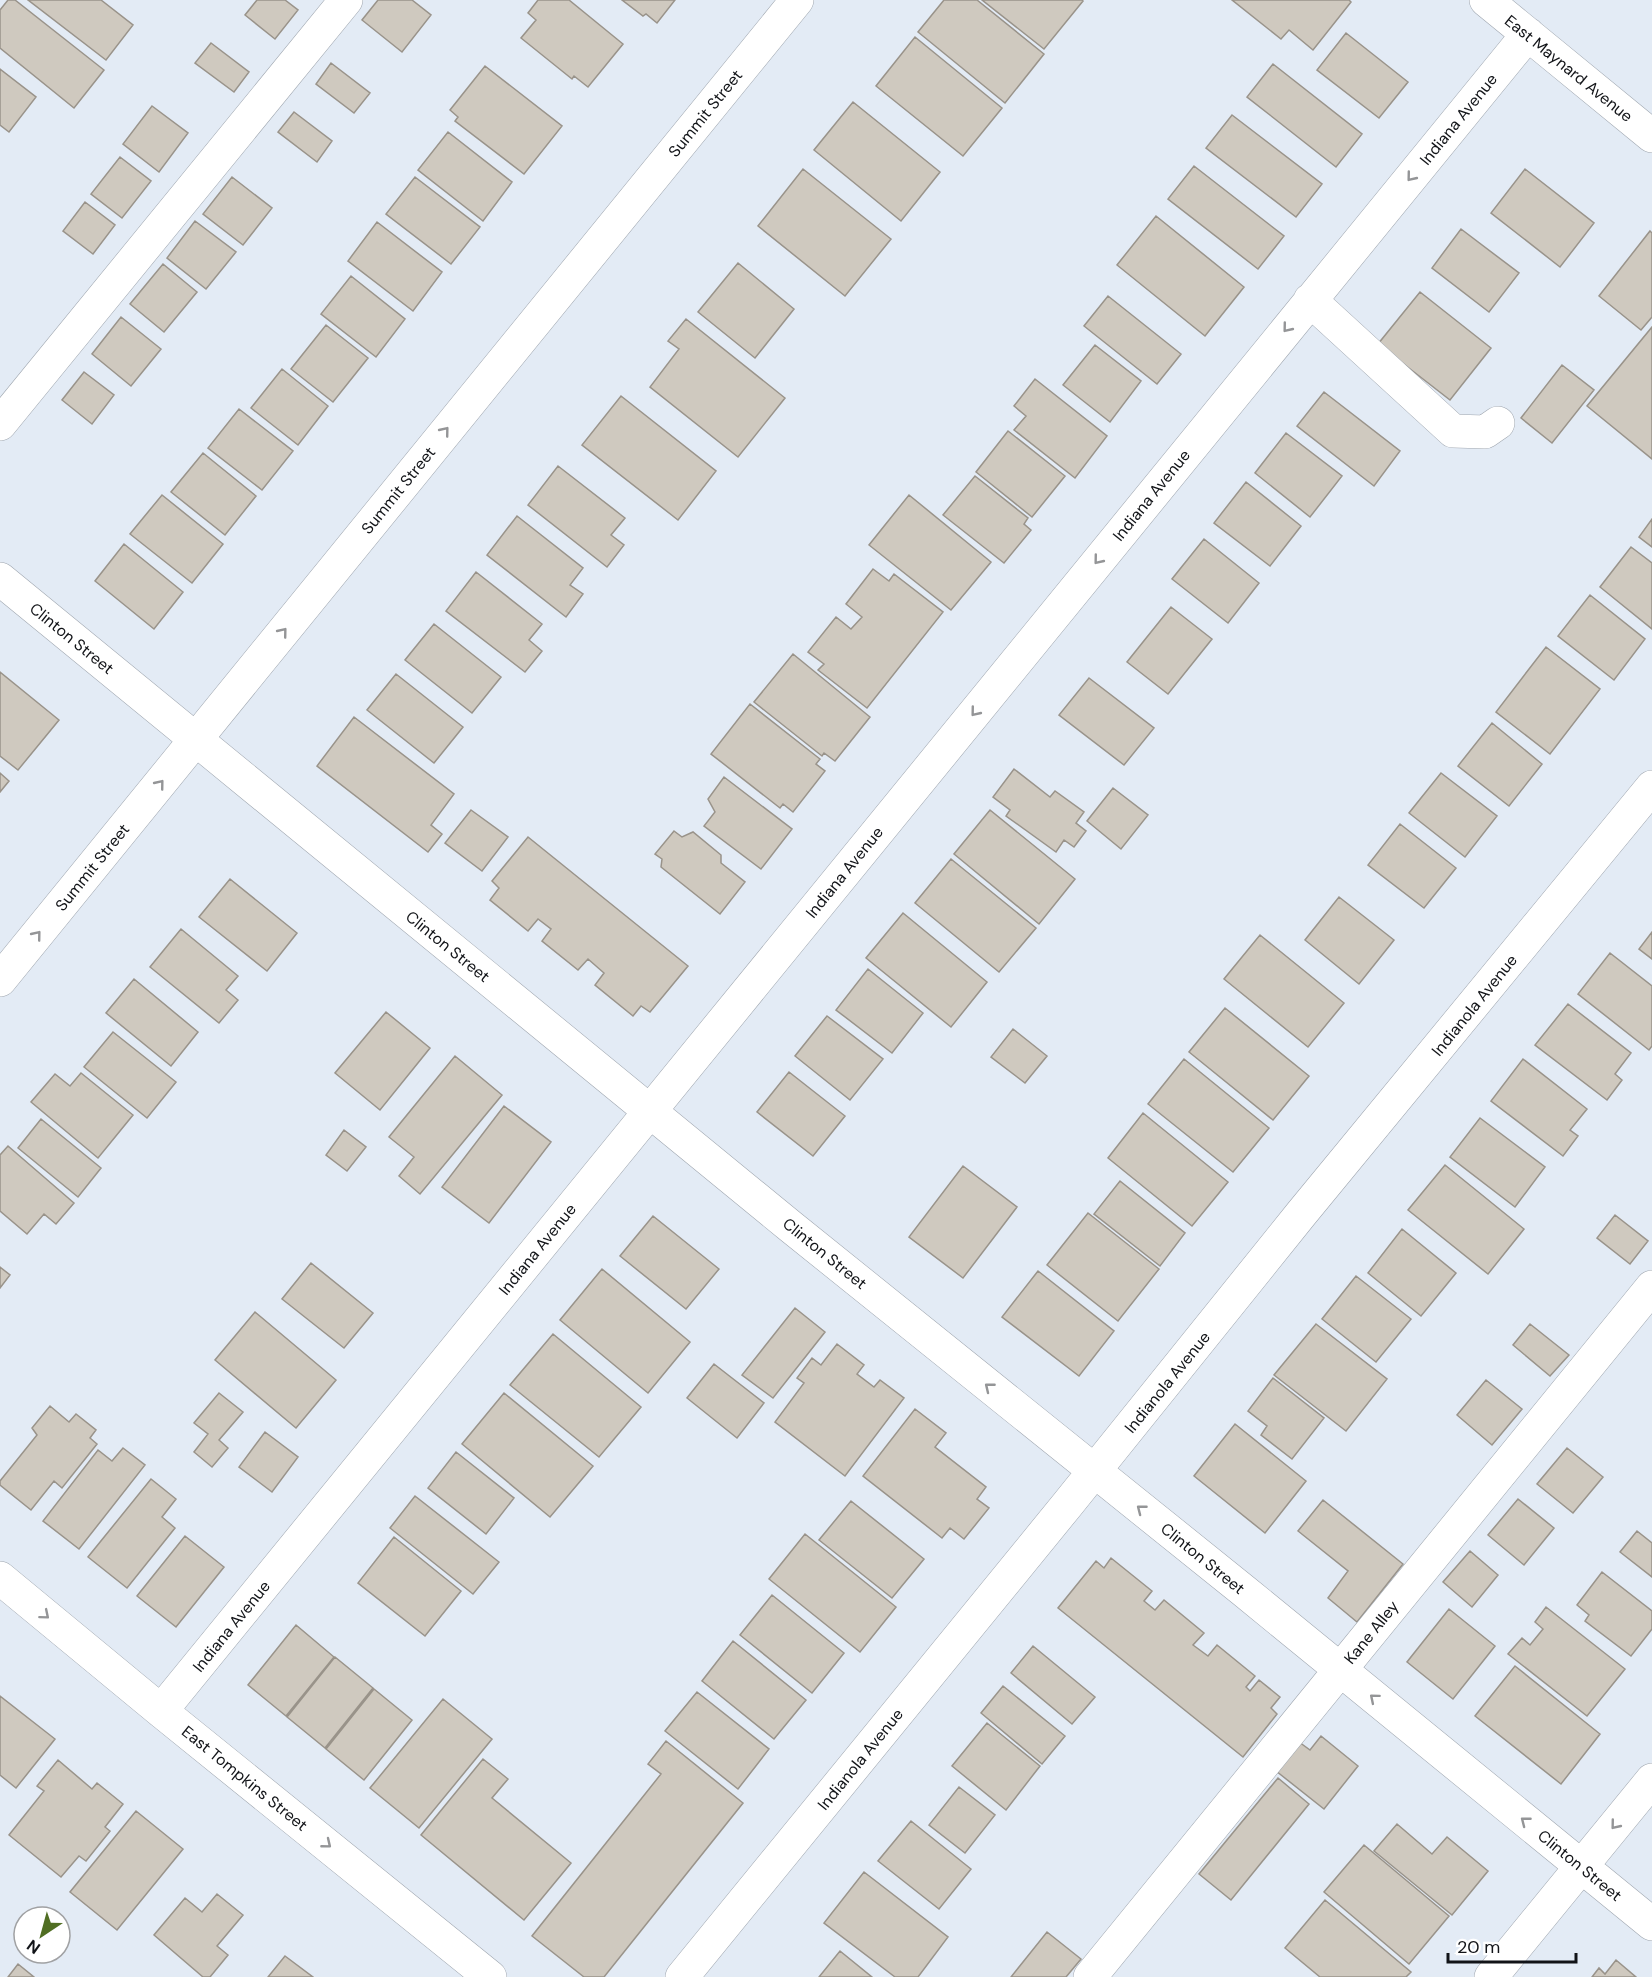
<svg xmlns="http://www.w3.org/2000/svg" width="1652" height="1977" viewBox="0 0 1652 1977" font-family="'DM Sans',sans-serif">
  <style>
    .building { fill: #cfc9bf; stroke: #99938a; stroke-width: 1.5 }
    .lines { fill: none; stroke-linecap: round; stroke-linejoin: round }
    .minor-casing { stroke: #9fa6af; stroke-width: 34 }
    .major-casing { stroke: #9fa6af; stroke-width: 34 }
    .minor { stroke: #fff; stroke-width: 33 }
    .major { stroke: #fff; stroke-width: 33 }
    .oneway { stroke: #949597 }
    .labels { text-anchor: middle; stroke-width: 5; stroke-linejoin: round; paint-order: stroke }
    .street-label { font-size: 16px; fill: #121418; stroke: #fff }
  </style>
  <rect width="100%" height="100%" fill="#e3ebf5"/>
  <path class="building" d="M 8,0 L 15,0 L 104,70 L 74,108 L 0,48 L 0,10 Z
    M 28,0 L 101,0 L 133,25 L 106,60 Z
    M 257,0 L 285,0 L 298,10 L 275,39 L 245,15 Z
    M 378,0 L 412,0 L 431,15 L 402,52 L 362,20 Z
    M 538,0 L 569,0 L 623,44 L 588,87 L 574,76 L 572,79 L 521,38 L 536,20 L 528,13 Z
    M 622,0 L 675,0 L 657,23 L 646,14 L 643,16 Z
    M 944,0 L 977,0 L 1044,54 L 1005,103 L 918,32 Z
    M 982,0 L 1082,0 L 1083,1 L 1044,49 Z
    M 1232,0 L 1349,0 L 1351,2 L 1313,50 L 1289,30 L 1281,39 Z
    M 1346,33 L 1408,82 L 1379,118 L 1317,70 Z
    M 915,37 L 1002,108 L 963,156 L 876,86 Z
    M 211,43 L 249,72 L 234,92 L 195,63 Z
    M 331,63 L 370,93 L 354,113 L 316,84 Z
    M 1273,64 L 1362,134 L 1336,167 L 1247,97 Z
    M 485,66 L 562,126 L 524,174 L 455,121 L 458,117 L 450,110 Z
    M 0,69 L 36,97 L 9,132 L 0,125 Z
    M 853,102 L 940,172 L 901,221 L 814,150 Z
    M 152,106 L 188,133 L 159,172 L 123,144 Z
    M 294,112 L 332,141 L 317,162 L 278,132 Z
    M 1232,115 L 1322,184 L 1296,217 L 1206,148 Z
    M 448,132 L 512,182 L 483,221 L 418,170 Z
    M 120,157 L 151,181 L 122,218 L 91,194 Z
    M 1194,166 L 1284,236 L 1258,269 L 1168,199 Z
    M 803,169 L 891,239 L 845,296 L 758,226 Z
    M 1525,169 L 1594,223 L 1560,267 L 1491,213 Z
    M 232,177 L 272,208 L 243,245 L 203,214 Z
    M 415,177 L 480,227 L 451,264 L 386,214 Z
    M 85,202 L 115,225 L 93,254 L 63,231 Z
    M 1156,216 L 1244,287 L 1205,336 L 1117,265 Z
    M 195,221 L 236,252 L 206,289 L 167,258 Z
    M 377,222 L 442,272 L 413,311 L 348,261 Z
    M 1461,229 L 1519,273 L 1489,312 L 1432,268 Z
    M 1650,231 L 1652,233 L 1652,317 L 1641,330 L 1599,296 Z
    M 738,263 L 794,309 L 755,358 L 698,312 Z
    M 163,264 L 197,292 L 164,332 L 130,304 Z
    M 351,276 L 405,319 L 376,357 L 321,314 Z
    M 1420,292 L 1491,348 L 1450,400 L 1378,344 Z
    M 1108,296 L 1181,354 L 1157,384 L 1084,326 Z
    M 121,317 L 161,349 L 131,386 L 92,354 Z
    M 686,319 L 785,398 L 738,457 L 650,387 L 679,349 L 668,341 Z
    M 326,325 L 368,358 L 333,402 L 291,369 Z
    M 1652,327 L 1652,459 L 1587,406 Z
    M 1095,345 L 1141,381 L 1110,422 L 1063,385 Z
    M 1562,365 L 1594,390 L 1552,443 L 1521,418 Z
    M 282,369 L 328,406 L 298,445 L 251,408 Z
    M 84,372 L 114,395 L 92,424 L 62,400 Z
    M 1035,379 L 1107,436 L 1075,478 L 1014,430 L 1026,416 L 1014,406 Z
    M 1324,392 L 1400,451 L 1374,486 L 1297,426 Z
    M 621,396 L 716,471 L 678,520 L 582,445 Z
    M 239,409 L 293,451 L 262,490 L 208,448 Z
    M 1008,431 L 1065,476 L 1032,517 L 976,472 Z
    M 1286,433 L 1342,476 L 1310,517 L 1255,473 Z
    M 203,453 L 256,496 L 225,535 L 171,492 Z
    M 558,466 L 625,518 L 611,535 L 624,545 L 607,567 L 528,505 Z
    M 975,476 L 1028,518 L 1024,524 L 1031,530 L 1004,563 L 943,515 Z
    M 1246,482 L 1301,526 L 1270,566 L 1214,523 Z
    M 162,495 L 223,544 L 192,583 L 130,534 Z
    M 909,495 L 991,562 L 951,610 L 869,545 Z
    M 517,516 L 583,568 L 570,585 L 583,594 L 566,617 L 487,555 Z
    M 1652,519 L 1652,547 L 1639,537 Z
    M 1204,539 L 1259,583 L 1228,623 L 1172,579 Z
    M 124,544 L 183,592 L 154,629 L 95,581 Z
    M 1631,547 L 1652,563 L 1652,629 L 1600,587 Z
    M 873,569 L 889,581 L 894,574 L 943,612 L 867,708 L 818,670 L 824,664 L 808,652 L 836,617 L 851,629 L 862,617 L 846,604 Z
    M 476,572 L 542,624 L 529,640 L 542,651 L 525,672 L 446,611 Z
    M 1590,595 L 1645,639 L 1614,680 L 1558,636 Z
    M 1171,607 L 1212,639 L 1168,694 L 1127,662 Z
    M 434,624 L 501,677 L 472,713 L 405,660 Z
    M 1546,647 L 1600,689 L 1550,754 L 1496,712 Z
    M 793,654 L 870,717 L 835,761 L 824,753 L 822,756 L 754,702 Z
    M 0,672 L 59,720 L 18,770 L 0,756 Z
    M 396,674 L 463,727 L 434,763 L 367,710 Z
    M 1089,678 L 1154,728 L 1124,765 L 1059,715 Z
    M 750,704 L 820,759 L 816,764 L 825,771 L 793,812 L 783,804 L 780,808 L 711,754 Z
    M 354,717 L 454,794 L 431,825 L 442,834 L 428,852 L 317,766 Z
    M 1492,723 L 1542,764 L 1509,806 L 1458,766 Z
    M 1014,769 L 1050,797 L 1055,791 L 1084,812 L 1076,823 L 1086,831 L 1074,847 L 1064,840 L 1056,852 L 1006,816 L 1010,810 L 993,797 Z
    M 0,773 L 9,781 L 0,792 Z
    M 1441,773 L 1497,816 L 1465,857 L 1409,813 Z
    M 724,777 L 792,829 L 761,869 L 704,826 L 715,812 L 708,799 Z
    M 1113,788 L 1148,815 L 1121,849 L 1087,821 Z
    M 471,810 L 508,837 L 482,871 L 445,843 Z
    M 990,810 L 1075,879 L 1039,924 L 954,854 Z
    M 1400,824 L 1456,868 L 1424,908 L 1368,865 Z
    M 674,831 L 682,837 L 693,832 L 721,855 L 721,863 L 745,882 L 720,914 L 661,867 L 662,859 L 655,854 Z
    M 528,837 L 688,966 L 650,1012 L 641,1006 L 633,1016 L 595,985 L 604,973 L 588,959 L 578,970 L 542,941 L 551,929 L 538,919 L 528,931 L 490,900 L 499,888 L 492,881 Z
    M 951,859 L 1036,928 L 999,972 L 915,903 Z
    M 230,879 L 297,933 L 267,971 L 199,917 Z
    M 1339,897 L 1394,940 L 1359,984 L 1305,940 Z
    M 903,913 L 987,982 L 951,1027 L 866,958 Z
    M 181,929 L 238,976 L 226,990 L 238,1000 L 219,1023 L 150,967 Z
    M 1652,932 L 1652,959 L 1639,949 Z
    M 1260,935 L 1344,1003 L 1308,1047 L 1224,979 Z
    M 1610,953 L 1652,986 L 1652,1046 L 1649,1050 L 1578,994 Z
    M 868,969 L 923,1013 L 892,1053 L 836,1010 Z
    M 134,979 L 198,1032 L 171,1066 L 106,1013 Z
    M 1568,1004 L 1631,1053 L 1615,1074 L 1622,1080 L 1607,1100 L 1535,1045 Z
    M 1225,1008 L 1309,1076 L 1273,1120 L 1189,1052 Z
    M 386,1012 L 430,1048 L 380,1110 L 335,1073 Z
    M 827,1016 L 883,1059 L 850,1100 L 795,1056 Z
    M 1013,1029 L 1047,1056 L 1025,1083 L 991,1057 Z
    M 113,1032 L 176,1082 L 147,1118 L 84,1067 Z
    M 455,1056 L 502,1095 L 420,1194 L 399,1176 L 414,1157 L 389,1137 Z
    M 1184,1059 L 1269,1128 L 1233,1172 L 1148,1104 Z
    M 1523,1059 L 1587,1109 L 1570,1130 L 1578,1136 L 1563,1156 L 1491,1101 Z
    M 789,1072 L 845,1116 L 813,1156 L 757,1112 Z
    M 81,1073 L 133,1115 L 98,1158 L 31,1102 L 55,1074 L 70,1086 Z
    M 504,1106 L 551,1142 L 489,1223 L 442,1187 Z
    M 1143,1113 L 1228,1182 L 1192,1226 L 1108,1158 Z
    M 1480,1118 L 1545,1167 L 1515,1207 L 1450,1157 Z
    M 41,1119 L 101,1168 L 78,1197 L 18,1148 Z
    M 344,1130 L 366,1147 L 347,1171 L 326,1155 Z
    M 8,1146 L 74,1203 L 56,1224 L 44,1214 L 27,1234 L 0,1211 L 0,1155 Z
    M 1445,1165 L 1524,1229 L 1488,1274 L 1408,1210 Z
    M 963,1166 L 1017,1207 L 963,1278 L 909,1237 Z
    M 1120,1181 L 1185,1233 L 1160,1266 L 1094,1214 Z
    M 1088,1213 L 1159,1269 L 1118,1321 L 1047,1265 Z
    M 1615,1215 L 1648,1241 L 1630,1264 L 1597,1238 Z
    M 653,1216 L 719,1269 L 686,1309 L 620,1256 Z
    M 1402,1229 L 1456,1273 L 1421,1316 L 1368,1273 Z
    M 311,1263 L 373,1313 L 344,1348 L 282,1299 Z
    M 0,1267 L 10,1275 L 0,1288 Z
    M 602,1269 L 690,1342 L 648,1393 L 560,1320 Z
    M 1038,1271 L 1114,1331 L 1079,1376 L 1002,1317 Z
    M 1356,1276 L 1411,1319 L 1376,1362 L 1322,1319 Z
    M 795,1308 L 825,1332 L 773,1398 L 742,1375 Z
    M 255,1312 L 336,1380 L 296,1428 L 215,1360 Z
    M 1316,1324 L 1387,1379 L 1346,1431 L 1274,1375 Z
    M 1530,1324 L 1569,1355 L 1550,1376 L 1513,1345 Z
    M 553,1334 L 641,1407 L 599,1457 L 510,1385 Z
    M 837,1344 L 864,1365 L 857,1374 L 874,1387 L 880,1380 L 904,1398 L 845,1476 L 775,1422 L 804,1383 L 797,1378 L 812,1358 L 821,1365 Z
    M 714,1364 L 764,1403 L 737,1438 L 687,1398 Z
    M 1273,1378 L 1324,1418 L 1292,1459 L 1261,1435 L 1267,1426 L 1248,1411 Z
    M 1486,1380 L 1522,1409 L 1492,1445 L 1457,1415 Z
    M 219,1393 L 243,1412 L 219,1440 L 228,1448 L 212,1467 L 194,1452 L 208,1434 L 194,1423 Z
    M 504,1393 L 593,1466 L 550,1517 L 462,1444 Z
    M 50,1406 L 69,1422 L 76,1414 L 96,1430 L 90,1438 L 97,1444 L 62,1488 L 54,1481 L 31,1510 L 0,1485 L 0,1481 L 37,1435 L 32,1428 Z
    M 915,1409 L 946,1433 L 935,1447 L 986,1487 L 977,1499 L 989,1508 L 964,1539 L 950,1528 L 942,1538 L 863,1476 Z
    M 1235,1424 L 1306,1481 L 1265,1533 L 1194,1476 Z
    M 265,1432 L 298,1457 L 272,1492 L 239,1467 Z
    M 123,1448 L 145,1465 L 79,1549 L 43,1521 L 98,1450 L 112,1461 Z
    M 1567,1448 L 1603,1477 L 1573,1513 L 1537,1484 Z
    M 456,1452 L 514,1498 L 486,1534 L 428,1488 Z
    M 151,1479 L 176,1499 L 162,1517 L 175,1528 L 127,1588 L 88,1557 Z
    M 415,1496 L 499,1562 L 473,1594 L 390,1528 Z
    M 1518,1499 L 1554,1528 L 1524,1565 L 1488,1535 Z
    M 1323,1500 L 1403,1564 L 1357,1622 L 1328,1598 L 1348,1571 L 1298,1531 Z
    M 851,1501 L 924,1559 L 892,1598 L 819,1540 Z
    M 1637,1531 L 1652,1543 L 1652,1577 L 1620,1552 Z
    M 805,1534 L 896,1607 L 860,1652 L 769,1579 Z
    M 185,1536 L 224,1567 L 176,1627 L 137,1596 Z
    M 394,1537 L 461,1591 L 425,1636 L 358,1583 Z
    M 1470,1551 L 1498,1575 L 1472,1607 L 1443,1582 Z
    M 1111,1558 L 1152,1591 L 1144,1601 L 1155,1610 L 1164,1600 L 1204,1633 L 1193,1645 L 1208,1656 L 1217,1645 L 1255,1676 L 1246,1687 L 1250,1691 L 1259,1680 L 1280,1697 L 1271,1708 L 1277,1714 L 1243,1757 L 1058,1608 L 1096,1561 L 1104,1568 Z
    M 1602,1572 L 1652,1611 L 1652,1629 L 1631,1656 L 1585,1621 L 1589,1615 L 1577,1605 Z
    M 772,1595 L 844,1653 L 812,1693 L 740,1635 Z
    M 1546,1607 L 1625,1669 L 1587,1716 L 1508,1654 L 1522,1638 L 1530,1645 L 1543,1629 L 1535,1622 Z
    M 1449,1609 L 1495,1646 L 1453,1699 L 1407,1662 Z
    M 296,1625 L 334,1657 L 286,1716 L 248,1685 Z
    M 733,1641 L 806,1700 L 774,1739 L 702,1681 Z
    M 1033,1646 L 1095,1697 L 1072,1724 L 1011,1673 Z
    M 335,1657 L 373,1688 L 325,1748 L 287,1717 Z
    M 1515,1666 L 1600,1734 L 1561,1784 L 1475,1716 Z
    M 1003,1686 L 1065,1736 L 1042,1764 L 981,1713 Z
    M 374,1689 L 412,1720 L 364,1780 L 326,1749 Z
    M 697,1692 L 769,1749 L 738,1789 L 665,1731 Z
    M 0,1696 L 55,1739 L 16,1788 L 0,1775 Z
    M 443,1699 L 492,1739 L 419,1828 L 370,1788 Z
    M 987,1723 L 1040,1766 L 1006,1810 L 952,1766 Z
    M 1321,1736 L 1358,1766 L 1324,1809 L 1276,1771 L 1299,1742 L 1310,1750 Z
    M 666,1741 L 743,1803 L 604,1977 L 584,1977 L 532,1936 L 661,1774 L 648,1764 Z
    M 483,1759 L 508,1779 L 492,1798 L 571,1863 L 524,1920 L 421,1835 Z
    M 58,1760 L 92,1789 L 97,1783 L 123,1804 L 105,1827 L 110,1831 L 86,1861 L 79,1856 L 61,1877 L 9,1835 L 44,1791 L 37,1786 Z
    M 1278,1778 L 1309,1804 L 1231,1900 L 1199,1874 Z
    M 959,1787 L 995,1815 L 965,1853 L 929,1825 Z
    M 136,1811 L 183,1849 L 117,1930 L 70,1892 Z
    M 911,1821 L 971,1869 L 939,1909 L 878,1861 Z
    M 1397,1824 L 1432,1854 L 1447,1837 L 1488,1871 L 1452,1915 L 1374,1851 Z
    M 1364,1845 L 1449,1916 L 1409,1964 L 1324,1892 Z
    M 864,1872 L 948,1937 L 918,1977 L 895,1977 L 824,1923 Z
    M 217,1894 L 243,1915 L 217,1946 L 228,1955 L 210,1977 L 203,1977 L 154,1935 L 185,1898 L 202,1912 Z
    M 1325,1900 L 1411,1972 L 1406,1977 L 1320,1977 L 1285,1948 Z
    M 1047,1932 L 1081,1959 L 1066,1977 L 1011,1977 Z
    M 840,1951 L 872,1977 L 819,1977 Z
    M 285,1956 L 313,1977 L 268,1977 Z
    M 1616,1960 L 1636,1977 L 1592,1977 L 1599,1968 L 1605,1974 Z
    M 18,1964 L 34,1977 L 8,1977 Z"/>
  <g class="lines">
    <g class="minor-casing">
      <path id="minor" d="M 1486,0 L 1652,136
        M 1310,300 L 1453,431 L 1485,432 L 1498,423
        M 0,424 L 346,0
        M 0,579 L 790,1226 L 1244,1591 L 1652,1924
        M 0,1578 L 161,1711 L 490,1977
        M 161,1711 L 1528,34
        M 682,1977 L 1067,1505 L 1301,1214 L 1652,787
        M 1090,1977 L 1652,1287
        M 1491,1977 L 1652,1780"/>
    </g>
    <g class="major-casing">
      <path id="major" d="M 0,980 L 797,0"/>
    </g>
    <use href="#minor" class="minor"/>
    <use href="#major" class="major"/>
  </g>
  <defs><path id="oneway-chevron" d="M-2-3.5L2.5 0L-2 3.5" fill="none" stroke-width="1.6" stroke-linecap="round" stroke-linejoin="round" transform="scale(1.5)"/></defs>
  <g class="oneway">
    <use href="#oneway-chevron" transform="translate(1411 177) rotate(129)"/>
    <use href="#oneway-chevron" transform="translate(1287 328) rotate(129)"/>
    <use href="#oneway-chevron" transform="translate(445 431) rotate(-51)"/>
    <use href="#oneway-chevron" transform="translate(1098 560) rotate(129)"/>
    <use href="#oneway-chevron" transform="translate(283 632) rotate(-51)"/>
    <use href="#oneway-chevron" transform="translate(975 712) rotate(129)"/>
    <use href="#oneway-chevron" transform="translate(160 784) rotate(-51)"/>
    <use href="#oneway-chevron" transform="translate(37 935) rotate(-51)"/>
    <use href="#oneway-chevron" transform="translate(989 1387) rotate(-141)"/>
    <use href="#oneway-chevron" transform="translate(1141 1509) rotate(-142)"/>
    <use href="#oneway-chevron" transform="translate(45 1615) rotate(40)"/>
    <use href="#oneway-chevron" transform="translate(1374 1698) rotate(-140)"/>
    <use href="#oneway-chevron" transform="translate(1525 1821) rotate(-142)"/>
    <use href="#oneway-chevron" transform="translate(1615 1825) rotate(129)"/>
    <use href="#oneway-chevron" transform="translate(327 1844) rotate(39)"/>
  </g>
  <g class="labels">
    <g class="street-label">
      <text transform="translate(1569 68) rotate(39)" y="6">East Maynard Avenue</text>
      <text transform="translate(705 113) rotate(-51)" y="6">Summit Street</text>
      <text transform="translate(1458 119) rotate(-51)" y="6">Indiana Avenue</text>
      <text transform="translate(398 490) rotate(-51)" y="6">Summit Street</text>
      <text transform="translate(1151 495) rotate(-51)" y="6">Indiana Avenue</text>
      <text transform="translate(72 638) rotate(39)" y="6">Clinton Street</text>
      <text transform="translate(92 867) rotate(-51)" y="6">Summit Street</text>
      <text transform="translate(844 872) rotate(-51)" y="6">Indiana Avenue</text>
      <text transform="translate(448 946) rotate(39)" y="6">Clinton Street</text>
      <text transform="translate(1474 1005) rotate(-51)" y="6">Indianola Avenue</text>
      <text transform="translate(537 1249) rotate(-51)" y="6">Indiana Avenue</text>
      <text transform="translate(825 1253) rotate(39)" y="6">Clinton Street</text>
      <text transform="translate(1167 1382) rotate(-51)" y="6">Indianola Avenue</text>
      <text transform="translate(1203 1558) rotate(39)" y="6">Clinton Street</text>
      <text transform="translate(231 1626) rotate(-51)" y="6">Indiana Avenue</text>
      <text transform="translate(1371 1632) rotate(-51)" y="6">Kane Alley</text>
      <text transform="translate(860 1759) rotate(-51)" y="6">Indianola Avenue</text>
      <text transform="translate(245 1778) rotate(39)" y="6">East Tompkins Street</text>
      <text transform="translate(1580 1865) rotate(39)" y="6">Clinton Street</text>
    </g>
  </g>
  <g transform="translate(42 1935) rotate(216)"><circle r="28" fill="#ffffff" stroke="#a0a1a3" stroke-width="1.5"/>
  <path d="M0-4.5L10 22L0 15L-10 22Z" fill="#506e23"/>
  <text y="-9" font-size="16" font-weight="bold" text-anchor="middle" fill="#121418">N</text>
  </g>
  <path d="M1448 1953v9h128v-9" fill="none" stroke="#121418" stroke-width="3"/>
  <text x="1457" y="1953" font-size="18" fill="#121418" stroke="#ffffff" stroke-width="4.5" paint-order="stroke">20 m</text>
</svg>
